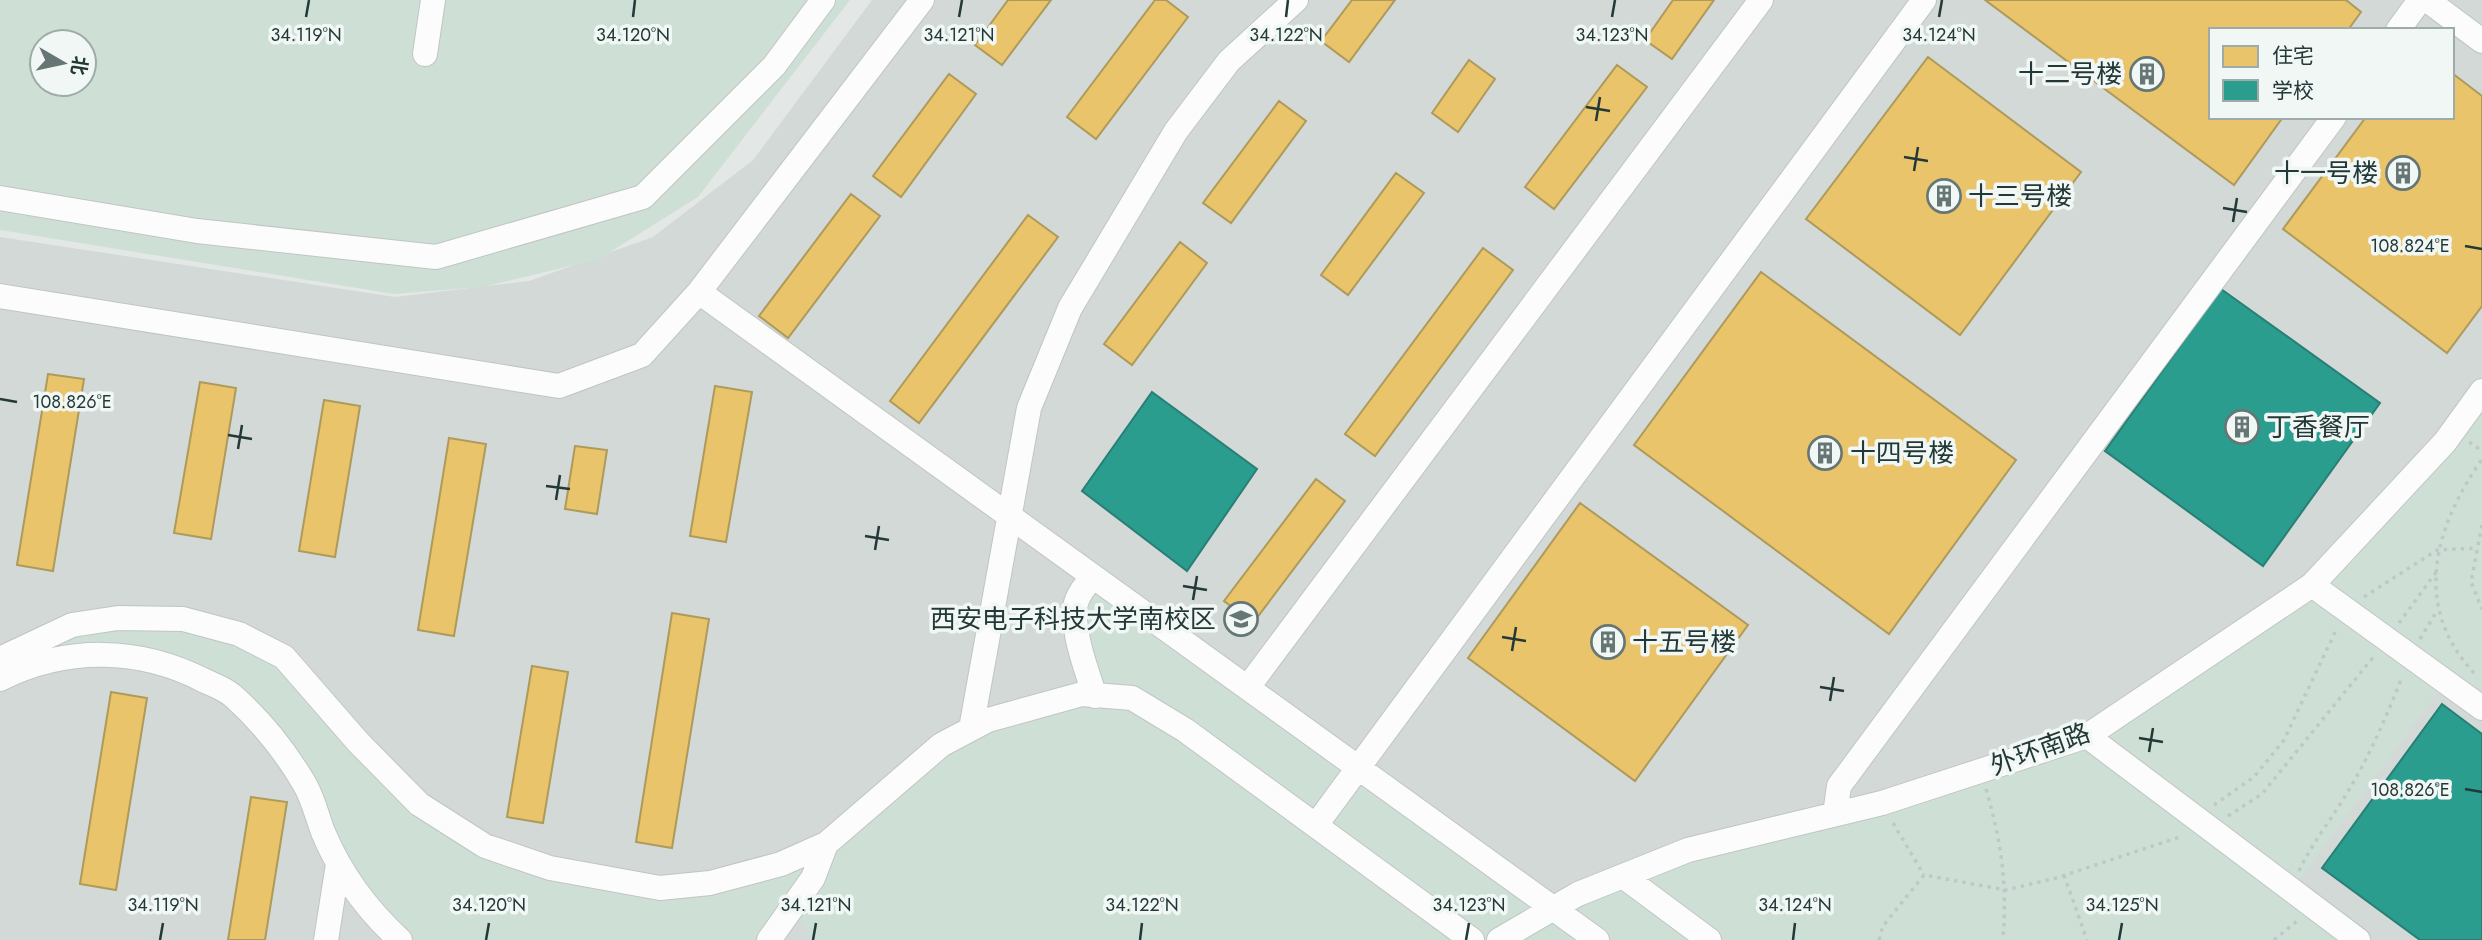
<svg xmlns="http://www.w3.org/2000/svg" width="2482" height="940" viewBox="0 0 2482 940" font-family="Jost,'Noto Sans SC',sans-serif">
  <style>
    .built { fill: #d2d9d7; fill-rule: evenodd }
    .green { fill: #cee0d6; fill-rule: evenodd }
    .homes { fill: #e9c46a; stroke: #ae9a5b; stroke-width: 2 }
    .schools { fill: #2a9d8f; stroke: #287f75; stroke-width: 2 }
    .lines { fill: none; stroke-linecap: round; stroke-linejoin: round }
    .minor-casing { stroke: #c0c5c4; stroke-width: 26 }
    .path { stroke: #c0c8c7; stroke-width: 3.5; stroke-dasharray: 3.5 5; stroke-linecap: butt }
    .minor { stroke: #fbfcfb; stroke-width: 24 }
    .ticks { fill: none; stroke: #233937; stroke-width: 2.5 }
    .labels { text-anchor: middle; stroke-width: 7; stroke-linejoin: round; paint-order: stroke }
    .poi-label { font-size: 26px; fill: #233937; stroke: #f1f7f5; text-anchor: start }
    .street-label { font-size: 26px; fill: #233937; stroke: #f1f7f5 }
    .ticks-label { font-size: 18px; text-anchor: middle; fill: #233937; stroke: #f1f7f5; stroke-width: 7; stroke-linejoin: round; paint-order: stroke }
  </style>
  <rect width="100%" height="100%" fill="#e3e8e7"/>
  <path class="built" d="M 872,0 L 2482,0 L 2482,940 L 0,940 L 0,237 L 395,297 L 529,281 L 653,237 L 753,160 ZM 2211,30 L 2452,30 L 2452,117 L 2211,117 Z"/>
  <path class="green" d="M 0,0 L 850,0 L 698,197 L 599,259 L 483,287 L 394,294 L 0,230 ZM 42,42 L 84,42 L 84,84 L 42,84 Z
    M 2482,391 L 2482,708 L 2445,682 L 2292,889 L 2358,940 L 811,940 L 795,907 L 768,940 L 399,940 L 379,921 L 305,784 L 231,694 L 181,668 L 0,659 L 72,625 L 183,619 L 284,657 L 419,804 L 550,868 L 710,883 L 826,844 L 941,745 L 1082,694 L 1077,626 L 1092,578 L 1554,908 L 1623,876 L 2087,736 L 2312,585 Z"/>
  <path class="homes" d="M 1008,0 L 1051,0 L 1002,65 L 975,45 Z
    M 1155,0 L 1166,0 L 1188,17 L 1096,139 L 1067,117 Z
    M 1352,0 L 1395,0 L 1349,62 L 1321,41 Z
    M 1673,0 L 1714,0 L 1672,59 L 1645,40 Z
    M 1985,0 L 2346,0 L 2361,12 L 2348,30 L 2211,30 L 2211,117 L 2283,117 L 2234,185 Z
    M 1928,57 L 2081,172 L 1960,335 L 1806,219 Z
    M 1469,60 L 1495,79 L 1458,132 L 1432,113 Z
    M 1617,65 L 1647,87 L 1554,209 L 1525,187 Z
    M 2452,73 L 2482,96 L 2482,306 L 2447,353 L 2283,229 L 2366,117 L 2452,117 Z
    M 949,74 L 976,94 L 901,197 L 873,176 Z
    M 1279,101 L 1306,121 L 1231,223 L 1203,203 Z
    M 1396,173 L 1424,193 L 1348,295 L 1321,275 Z
    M 851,194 L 880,216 L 788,338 L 759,316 Z
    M 1028,215 L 1058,237 L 919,423 L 890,401 Z
    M 1180,242 L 1207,263 L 1132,365 L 1104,344 Z
    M 1483,248 L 1513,270 L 1375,456 L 1345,434 Z
    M 1761,272 L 2016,460 L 1889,634 L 1634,445 Z
    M 48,374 L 84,379 L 53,571 L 17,565 Z
    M 200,382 L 236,388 L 211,539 L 174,533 Z
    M 715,386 L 752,392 L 726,542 L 690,536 Z
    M 324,400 L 360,406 L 335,557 L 299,551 Z
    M 449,438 L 486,444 L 454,636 L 418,630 Z
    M 575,446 L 607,450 L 597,514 L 565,509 Z
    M 1316,479 L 1345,501 L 1253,623 L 1224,601 Z
    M 1580,503 L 1748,625 L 1635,781 L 1468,658 Z
    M 672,613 L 709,619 L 672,848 L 636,842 Z
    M 532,666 L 568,672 L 543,823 L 507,817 Z
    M 111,692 L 147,698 L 116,890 L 80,884 Z
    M 251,797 L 287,802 L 265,940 L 228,940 Z"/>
  <path class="schools" d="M 2221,289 L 2380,403 L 2263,566 L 2105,451 Z
    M 1152,392 L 1257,469 L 1187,571 L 1082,491 Z
    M 2442,704 L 2482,734 L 2482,940 L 2420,940 L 2322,868 Z"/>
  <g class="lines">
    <g class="minor-casing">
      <path id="minor" d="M 2427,0 L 2482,41
        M 2398,30 L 2420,0
        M 425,54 L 433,0
        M 0,198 L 197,231 L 436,257 L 643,197 L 774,66 L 823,0
        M 699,292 L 922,0
        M 0,296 L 559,386 L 642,355 L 699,292 L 1597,940
        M 1092,578 C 1085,586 1077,595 1075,607 C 1073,635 1086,669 1095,696
        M 2312,585 L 2482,708
        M 0,659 L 72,625 L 118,618 L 183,619 L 239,634 L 284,657 L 358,742 L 419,804 L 485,846 L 550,868 L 660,888 L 710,883 L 781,864 L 826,844 L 941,745 L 988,720 L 1082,694 L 1132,698 L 1185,730 L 1472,940
        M 0,679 C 66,646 140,647 205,681 C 214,685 225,689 233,696 C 260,720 285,751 304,783 C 313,798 317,816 323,832 C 341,875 366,909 400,940
        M 1248,687 L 1761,0
        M 971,729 L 1029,408 L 1070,308 L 1176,131 L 1229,61 L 1296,0
        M 2087,736 L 2358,940
        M 1835,814 L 1839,786 L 2334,117
        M 1316,825 L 1924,0
        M 1623,876 L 1709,940
        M 326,940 L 338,864
        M 769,940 L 813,878 L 826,844
        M 1499,940 L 1578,894 L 1688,850 L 1882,803 L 2087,736 L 2312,585 L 2445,442 L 2482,391"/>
    </g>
    <path class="path" d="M 2469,442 L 2482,451
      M 2482,525 L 2471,582 L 2482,609
      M 2364,597 L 2437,550 L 2477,548
      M 2399,623 L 2437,571
      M 2420,639 L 2437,611
      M 2474,673 C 2411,605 2435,527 2482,459
      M 1986,789 C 2002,845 2007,882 2003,940
      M 2214,805 L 2254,777 L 2284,740 L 2337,628
      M 2228,816 L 2262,794 L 2375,655
      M 1893,823 L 1924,875
      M 2299,871 C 2311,845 2328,824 2342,801 C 2367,762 2385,720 2402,677
      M 2064,875 L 2087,940
      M 1879,940 L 1883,926 L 1924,875 L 2006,890 L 2056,878 L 2183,836
      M 2274,940 L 2297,921"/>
    <use href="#minor" class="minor"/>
  </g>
  <path class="ticks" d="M 306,17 L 309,0M 633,17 L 635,0M 959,17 L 962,0M 1286,17 L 1288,0M 1612,17 L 1615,0M 1939,17 L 1942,0M 1586,107 L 1610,111M 1596,121 L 1600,97M 1904,157 L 1928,161M 1914,171 L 1918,147M 2223,208 L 2247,212M 2233,222 L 2237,198M 2465,246 L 2482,249M 0,399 L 17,402M 228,435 L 252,439M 238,449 L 242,425M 546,486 L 570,489M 556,500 L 560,475M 865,536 L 889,540M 875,550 L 879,526M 1183,586 L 1207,590M 1193,600 L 1197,576M 1502,637 L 1526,641M 1512,651 L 1516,627M 1820,687 L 1844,691M 1830,701 L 1834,677M 2139,738 L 2163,742M 2149,752 L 2153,728M 2465,789 L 2482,792M 160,940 L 163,923M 486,940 L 489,923M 813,940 L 816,923M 1140,940 L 1142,923M 1466,940 L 1469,923M 1793,940 L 1795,923M 2119,940 L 2122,923"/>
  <defs>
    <g id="building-ring" transform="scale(1.75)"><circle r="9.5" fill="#f1f7f5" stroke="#667675" stroke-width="1.5"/><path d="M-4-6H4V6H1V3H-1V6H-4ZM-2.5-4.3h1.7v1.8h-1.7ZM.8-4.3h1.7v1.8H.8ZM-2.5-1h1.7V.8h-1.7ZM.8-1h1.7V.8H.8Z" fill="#667675"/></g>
    <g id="university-ring" transform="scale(1.75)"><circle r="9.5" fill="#f1f7f5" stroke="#667675" stroke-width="1.5"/><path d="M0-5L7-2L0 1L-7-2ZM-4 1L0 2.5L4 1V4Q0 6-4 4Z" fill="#667675"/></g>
  </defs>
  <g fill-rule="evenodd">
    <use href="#building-ring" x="2147" y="74"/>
    <use href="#building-ring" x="2403" y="173"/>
    <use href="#building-ring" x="1944" y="196"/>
    <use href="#building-ring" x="2242" y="427"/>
    <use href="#building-ring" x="1825" y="453"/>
    <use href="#university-ring" x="1241" y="619"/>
    <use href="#building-ring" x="1608" y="642"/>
  </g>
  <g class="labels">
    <g class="poi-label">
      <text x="2122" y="83" text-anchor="end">十二号楼</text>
      <text x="2378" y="182" text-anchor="end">十一号楼</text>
      <text x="1968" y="205">十三号楼</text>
      <text x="2266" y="436">丁香餐厅</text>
      <text x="1850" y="462">十四号楼</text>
      <text x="1216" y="628" text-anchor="end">西安电子科技大学南校区</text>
      <text x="1632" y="651">十五号楼</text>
    </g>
    <g class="street-label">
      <text transform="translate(2040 749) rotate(-20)" y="9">外环南路</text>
    </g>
  </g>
  <g class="ticks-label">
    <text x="306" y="41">34.119°N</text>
    <text x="633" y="41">34.120°N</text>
    <text x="959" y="41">34.121°N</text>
    <text x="1286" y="41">34.122°N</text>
    <text x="1612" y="41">34.123°N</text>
    <text x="1939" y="41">34.124°N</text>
    <text x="2410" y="252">108.824°E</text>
    <text x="72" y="408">108.826°E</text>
    <text x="2410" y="796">108.826°E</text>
    <text x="163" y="911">34.119°N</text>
    <text x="489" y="911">34.120°N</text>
    <text x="816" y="911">34.121°N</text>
    <text x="1142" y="911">34.122°N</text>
    <text x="1469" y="911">34.123°N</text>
    <text x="1795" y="911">34.124°N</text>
    <text x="2122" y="911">34.125°N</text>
  </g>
  <rect x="2209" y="28" width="245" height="91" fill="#f1f7f5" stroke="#9faba9" stroke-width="2"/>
  <rect x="2223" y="46" width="35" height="21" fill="#e9c46a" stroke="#9faba9" stroke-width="2"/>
  <text x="2272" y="63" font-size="21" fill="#233937">住宅</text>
  <rect x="2223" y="80" width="35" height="21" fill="#2a9d8f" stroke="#9faba9" stroke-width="2"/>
  <text x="2272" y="98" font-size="21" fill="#233937">学校</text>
  <g transform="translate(63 63) rotate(99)"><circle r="33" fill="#f1f7f5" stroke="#9faba9" stroke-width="2"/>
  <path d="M0-5L12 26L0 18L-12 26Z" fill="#667675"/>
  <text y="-10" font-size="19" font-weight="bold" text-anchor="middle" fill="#233937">北</text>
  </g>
</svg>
